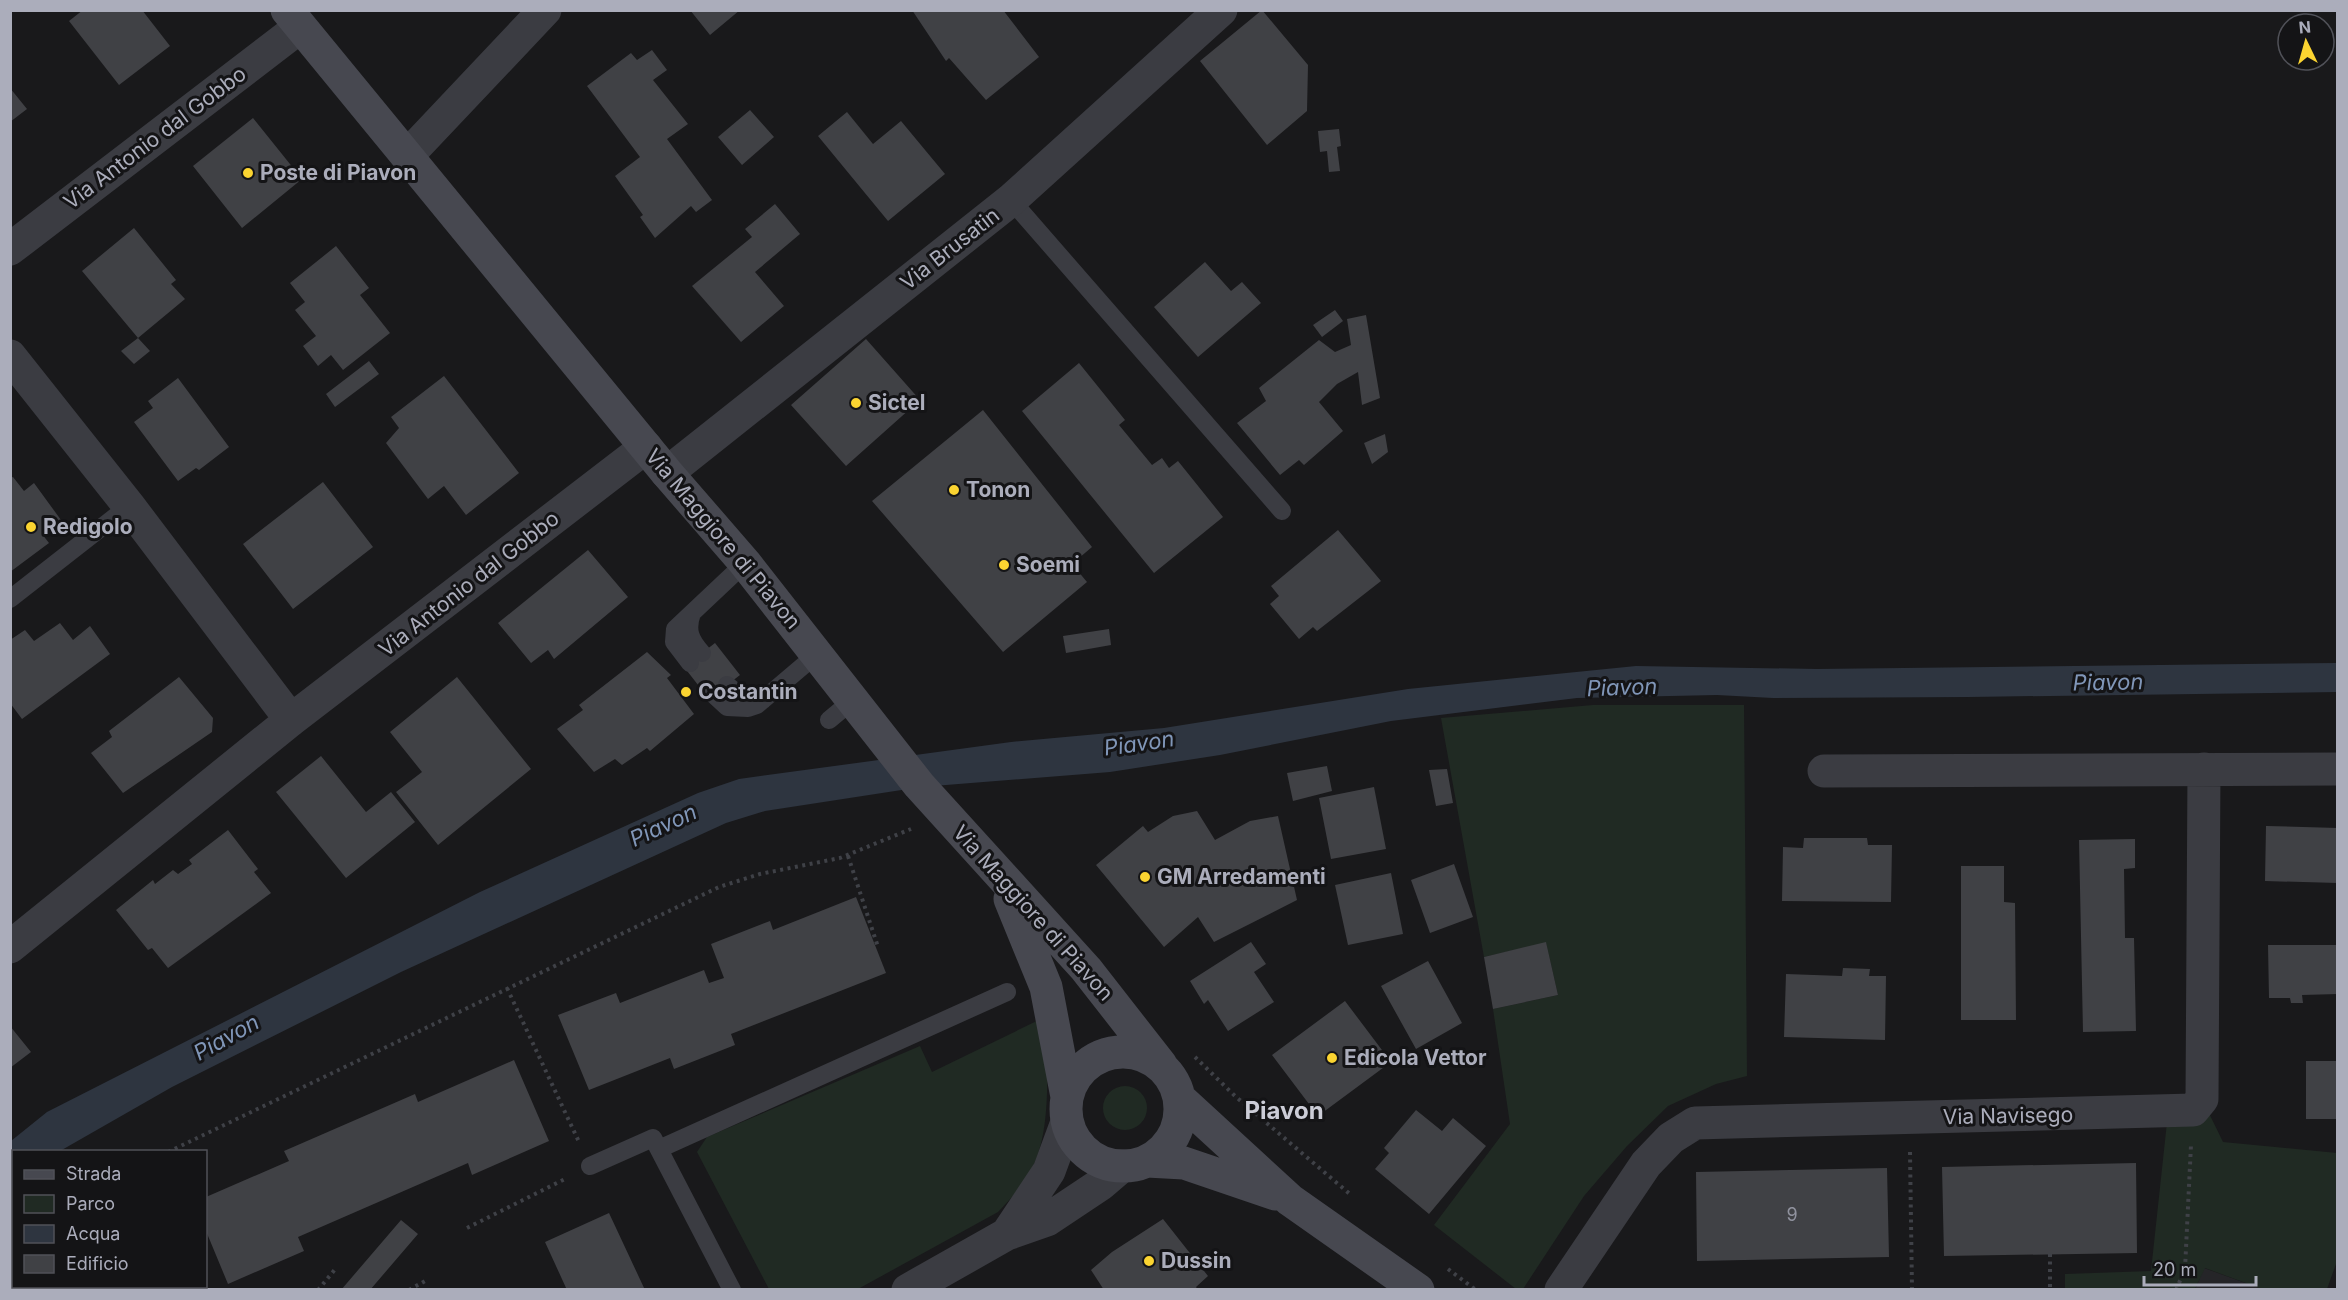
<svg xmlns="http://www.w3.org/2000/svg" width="2348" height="1300" viewBox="0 0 2348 1300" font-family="Inter,sans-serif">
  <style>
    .built { fill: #252528 }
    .green { fill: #202a23 }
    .water { fill: #2e3540 }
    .building { fill: #404145 }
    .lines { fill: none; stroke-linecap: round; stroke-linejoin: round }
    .path { stroke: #3f4147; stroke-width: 4; stroke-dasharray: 3 4.5; stroke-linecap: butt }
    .service { stroke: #3b3c42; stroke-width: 18 }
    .minor { stroke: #3b3c42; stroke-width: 33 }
    .secondary { stroke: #474850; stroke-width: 33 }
    .poi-dot { fill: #fbd431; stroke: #141416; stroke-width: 2 }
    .labels { text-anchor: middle; stroke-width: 6; stroke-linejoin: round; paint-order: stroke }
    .number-label { font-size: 18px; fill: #90929e }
    .street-label { font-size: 21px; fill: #abadbb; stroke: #141416 }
    .poi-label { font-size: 21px; font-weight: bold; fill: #abadbb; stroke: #141416; text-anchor: start }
    .water-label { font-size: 22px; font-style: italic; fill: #8096b8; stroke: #141416 }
    .quarter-label { font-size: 24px; font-weight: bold; fill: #cccdd7; stroke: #141416 }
  </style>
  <rect width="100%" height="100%" fill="#19191b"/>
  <path class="built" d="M 2204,1268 L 2262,1289 L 2195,1290 Z"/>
  <path class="green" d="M 1593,705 L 1744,705 L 1747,1076 L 1716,1084 L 1668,1106 L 1627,1146 L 1584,1196 L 1523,1289 L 1516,1289 L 1434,1225 L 1510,1124 L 1493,1009 L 1558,995 L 1546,943 L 1484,957 L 1441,718 Z
    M 1045,1017 C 1047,1062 1053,1133 1030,1172 C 1021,1187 1010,1200 998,1212 L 858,1289 L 769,1289 L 697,1152 L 707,1137 L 920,1046 L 932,1072 Z
    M1103 1108a22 22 0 1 1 44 0a22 22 0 1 1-44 0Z
    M 2202,1099 L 2223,1142 L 2337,1153 L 2337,1261 L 2327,1289 L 2262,1289 L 2205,1268 L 2195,1289 L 2065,1289 L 2065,1274 L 2151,1271 L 2168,1113 Z
    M 23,1286 L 192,1286 L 194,1289 L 20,1289 Z"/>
  <path class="water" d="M 2337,663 L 2337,692 L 1969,697 L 1773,698 L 1717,695 L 1577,698 L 1391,721 L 1220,755 L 1110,772 L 921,787 L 765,811 L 726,823 L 401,972 L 172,1087 L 60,1151 L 14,1152 L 13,1205 L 11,1209 L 11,1141 L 47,1112 L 480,892 L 698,793 L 739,779 L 1011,742 L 1164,728 L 1408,689 L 1636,666 L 1817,669 Z"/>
  <path class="building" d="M 83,10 L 142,10 L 170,46 L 119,85 L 69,21 Z
    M 690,10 L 740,10 L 710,35 Z
    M 912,10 L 1003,10 L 1039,57 L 986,100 L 949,58 L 946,61 Z
    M 1262,10 L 1308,65 L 1307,111 L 1267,145 L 1200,61 Z
    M 652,50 L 667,70 L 653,80 L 688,124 L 667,139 L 712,200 L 696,212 L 691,206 L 655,238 L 640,217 L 643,215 L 615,176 L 640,157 L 587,86 L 631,53 L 637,60 Z
    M 10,88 L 27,109 L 10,122 Z
    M 750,110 L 774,137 L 742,165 L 718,137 Z
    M 847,112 L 873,144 L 901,121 L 945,174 L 888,221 L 818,136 Z
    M 253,118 L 302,179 L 242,228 L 193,166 Z
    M 1339,129 L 1341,146 L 1337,147 L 1340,171 L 1329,172 L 1327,151 L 1320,152 L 1318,131 Z
    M 775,204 L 800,234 L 755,272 L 784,306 L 741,342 L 692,286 L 752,237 L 745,229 Z
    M 134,228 L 176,280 L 171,284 L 185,299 L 138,338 L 82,271 Z
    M 336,246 L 369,288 L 360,295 L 390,333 L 343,370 L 331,355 L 318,366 L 303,346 L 316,336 L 295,310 L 305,302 L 290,283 Z
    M 1205,262 L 1231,291 L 1242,282 L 1261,303 L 1198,357 L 1154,307 Z
    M 1335,310 L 1343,321 L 1322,337 L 1313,325 Z
    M 1366,315 L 1380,398 L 1362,405 L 1358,372 L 1337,384 L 1319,402 L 1343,431 L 1304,465 L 1299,460 L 1280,475 L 1237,423 L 1266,401 L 1259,388 L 1319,340 L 1335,352 L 1351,345 L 1347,319 Z
    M 138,338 L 150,351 L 134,364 L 121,351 Z
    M 866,339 L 920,400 L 846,466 L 791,405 Z
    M 369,361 L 379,374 L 335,407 L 326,394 Z
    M 1079,363 L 1125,420 L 1119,425 L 1152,465 L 1162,458 L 1169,468 L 1178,461 L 1223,517 L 1154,573 L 1022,411 Z
    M 444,376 L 519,473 L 466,515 L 444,486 L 428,499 L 386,443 L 399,428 L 391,417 Z
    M 178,378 L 229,447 L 199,470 L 196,468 L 178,481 L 134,422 L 153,408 L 148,401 Z
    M 983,410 L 1092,547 L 1072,564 L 1087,582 L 1003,652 L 872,501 Z
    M 1385,434 L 1388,452 L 1372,464 L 1364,443 Z
    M 13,477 L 24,491 L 34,483 L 61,520 L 42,534 L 49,543 L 10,572 L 10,478 Z
    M 323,482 L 373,547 L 293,609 L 243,544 Z
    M 1338,530 L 1381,581 L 1317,631 L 1313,627 L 1299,639 L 1270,604 L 1279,596 L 1271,586 Z
    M 588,550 L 628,597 L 554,659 L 548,650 L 531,663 L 498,623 Z
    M 60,623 L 73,640 L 90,626 L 110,654 L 22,719 L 10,703 L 10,640 L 25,630 L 34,641 Z
    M 1109,629 L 1111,645 L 1066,653 L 1063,636 Z
    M 715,643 L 740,675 L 709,699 L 684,667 Z
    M 647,652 L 671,675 L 667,678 L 694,714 L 650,751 L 647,748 L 622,765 L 615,759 L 594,772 L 557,729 L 583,710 L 579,705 Z
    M 179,677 L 213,718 L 212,732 L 123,793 L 91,753 L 112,737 L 109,731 Z
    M 457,677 L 531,769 L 438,845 L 396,792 L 422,772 L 390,732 Z
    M 321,756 L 366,812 L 391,792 L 415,822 L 346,878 L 276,792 Z
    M 1327,766 L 1332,791 L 1293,801 L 1287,773 Z
    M 1447,769 L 1453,803 L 1436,806 L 1429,770 Z
    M 1374,787 L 1386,849 L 1331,859 L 1319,798 Z
    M 1197,811 L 1215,840 L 1250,821 L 1278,816 L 1297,900 L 1214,942 L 1198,917 L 1164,947 L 1096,865 L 1143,826 L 1148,832 L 1173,816 Z
    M 2266,826 L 2338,828 L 2338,883 L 2265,881 Z
    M 228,830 L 258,869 L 254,872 L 271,893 L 168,968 L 152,948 L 148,950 L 116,910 L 153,880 L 155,884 L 173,870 L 178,874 L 192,864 L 189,860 Z
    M 1804,838 L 1867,838 L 1868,845 L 1892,845 L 1891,902 L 1782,901 L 1783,847 L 1803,848 Z
    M 2135,839 L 2135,868 L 2124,869 L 2125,938 L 2134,938 L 2136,1031 L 2083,1032 L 2079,840 Z
    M 1454,864 L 1473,917 L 1430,933 L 1411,880 Z
    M 1961,866 L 2004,866 L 2004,902 L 2015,903 L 2016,1020 L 1961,1020 Z
    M 1391,873 L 1403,934 L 1348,945 L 1335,885 Z
    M 856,897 L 886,973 L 731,1034 L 735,1045 L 674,1069 L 670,1058 L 589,1090 L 558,1015 L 616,993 L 620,1003 L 704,970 L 709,983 L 724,978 L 711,944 L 770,921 L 773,930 Z
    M 1251,942 L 1266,964 L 1254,972 L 1274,1002 L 1228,1031 L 1208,1000 L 1204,1004 L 1190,981 Z
    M 1546,942 L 1558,995 L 1493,1009 L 1484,957 Z
    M 2268,945 L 2338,945 L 2338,994 L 2302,995 L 2303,1003 L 2291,1003 L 2290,998 L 2269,998 Z
    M 1428,961 L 1462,1023 L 1416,1049 L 1381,986 Z
    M 1843,968 L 1870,969 L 1869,976 L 1886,976 L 1885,1040 L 1784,1037 L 1786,974 L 1842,976 Z
    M 1345,1001 L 1391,1062 L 1318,1116 L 1272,1055 Z
    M 10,1026 L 31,1052 L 10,1068 Z
    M 514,1060 L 549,1141 L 472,1175 L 468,1163 L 298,1237 L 304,1251 L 228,1284 L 206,1231 L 206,1197 L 289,1161 L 284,1151 L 415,1094 L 418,1102 Z
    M 2306,1061 L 2338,1061 L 2338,1119 L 2306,1119 Z
    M 1416,1110 L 1442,1131 L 1453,1118 L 1486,1146 L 1429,1214 L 1375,1169 L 1389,1153 L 1384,1148 Z
    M 2136,1163 L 2137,1253 L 1944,1256 L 1942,1167 Z
    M 1887,1168 L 1889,1257 L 1697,1261 L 1696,1172 Z
    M 609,1213 L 645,1290 L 567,1290 L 545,1242 Z
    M 1163,1219 L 1208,1276 L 1196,1287 L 1198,1290 L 1104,1290 L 1091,1270 L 1112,1252 Z
    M 401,1220 L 418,1234 L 370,1290 L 341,1290 Z"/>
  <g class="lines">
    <path class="path" d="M 848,856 L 878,947
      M 507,988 L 579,1142
      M 1195,1057 L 1235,1096 L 1351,1195
      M 168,1152 L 719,887 L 760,874 L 840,858 L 911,829
      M 1910,1152 L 1912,1290
      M 467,1228 L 567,1178
      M 2050,1254 L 2050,1290
      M 1448,1269 L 1476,1290
      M 200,1286 L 201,1290
      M 14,1290 L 17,1286
      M 318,1290 L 337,1267
      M 409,1290 L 425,1281
      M 2176,1290 L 2185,1269 L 2191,1145"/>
    <path class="service" d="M 1011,200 L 1282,511
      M 10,599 L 129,506
      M 692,613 C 686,630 690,640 702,653
      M 690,663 L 674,642 L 675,629 L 745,563
      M 727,685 L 743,698 L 763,700
      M 714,695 L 727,707 L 748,708 L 757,705 L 817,654
      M 829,720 L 853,700
      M 659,1149 L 1007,992
      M 590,1166 L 653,1138 L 732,1290"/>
    <path class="minor" d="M 407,156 L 545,10
      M 10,249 L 300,27
      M 10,356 L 129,506 L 291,720
      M 667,473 L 1011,200 L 1221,10
      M 1824,771 L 2338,769
      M 10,947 L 291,720 L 646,447
      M 1007,1234 L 1049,1171 L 1067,1122
      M 908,1290 L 1007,1234 L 1047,1220 L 1101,1184 L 1122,1166
      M 1561,1290 L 1646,1164 L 1671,1138 L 1695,1123 L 2193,1110 L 2202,1099 L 2204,769"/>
    <path class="secondary" d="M 287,10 L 667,473 L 745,563 L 919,785 L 1086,969 L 1161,1065
      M 1010,899 L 1046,987 L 1067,1097
      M1066 1109a57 57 0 1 1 114 0a57 57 0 1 1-114 0Z
      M 1180,1099 L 1290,1200 L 1418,1290
      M 1147,1161 L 1184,1163 L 1275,1194"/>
  </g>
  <g class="poi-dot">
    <circle cx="248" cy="173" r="6"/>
    <circle cx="856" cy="403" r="6"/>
    <circle cx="954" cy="490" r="6"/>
    <circle cx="31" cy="527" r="6"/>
    <circle cx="1004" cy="565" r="6"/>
    <circle cx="686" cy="692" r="6"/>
    <circle cx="1145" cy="877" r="6"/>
    <circle cx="1332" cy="1058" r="6"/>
    <circle cx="1149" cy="1261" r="6"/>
  </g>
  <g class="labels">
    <g class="number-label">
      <text x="1792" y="1221">9</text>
    </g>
    <g class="street-label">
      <text transform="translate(155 138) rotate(-37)" y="7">Via Antonio dal Gobbo</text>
      <text transform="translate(950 249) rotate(-38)" y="7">Via Brusatin</text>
      <text transform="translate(723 539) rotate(50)" y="7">Via Maggiore di Piavon</text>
      <text transform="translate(469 584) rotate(-38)" y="7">Via Antonio dal Gobbo</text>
      <text transform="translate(1033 913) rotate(48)" y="7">Via Maggiore di Piavon</text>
      <text transform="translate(2008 1116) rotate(-1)" y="7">Via Navisego</text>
    </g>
    <g class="poi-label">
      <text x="260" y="180">Poste di Piavon</text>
      <text x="868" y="410">Sictel</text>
      <text x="966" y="497">Tonon</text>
      <text x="43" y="534">Redigolo</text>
      <text x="1016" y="572">Soemi</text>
      <text x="698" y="699">Costantin</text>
      <text x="1157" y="884">GM Arredamenti</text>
      <text x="1344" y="1065">Edicola Vettor</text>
      <text x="1161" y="1268">Dussin</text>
    </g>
    <g class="water-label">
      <text transform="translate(2108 682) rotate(-1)" y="8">Piavon</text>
      <text transform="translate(1622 687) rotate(-2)" y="8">Piavon</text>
      <text transform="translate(1139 743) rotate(-8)" y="8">Piavon</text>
      <text transform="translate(663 825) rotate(-25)" y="8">Piavon</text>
      <text transform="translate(226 1037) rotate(-29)" y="8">Piavon</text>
    </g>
    <g class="quarter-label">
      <text x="1284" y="1119">Piavon</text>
    </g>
  </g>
  <rect width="2348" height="1300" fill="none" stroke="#abadbb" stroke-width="24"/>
  <rect x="12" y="1150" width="195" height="138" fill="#141416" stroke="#505158" stroke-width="1.5"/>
  <rect x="24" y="1170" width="30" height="9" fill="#474850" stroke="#505158" stroke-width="1.5"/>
  <text x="66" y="1180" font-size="18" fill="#abadbb">Strada</text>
  <rect x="24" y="1195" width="30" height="18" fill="#202a23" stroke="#505158" stroke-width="1.5"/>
  <text x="66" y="1210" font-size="18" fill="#abadbb">Parco</text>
  <rect x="24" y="1225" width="30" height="18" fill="#2e3540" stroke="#505158" stroke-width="1.5"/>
  <text x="66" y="1240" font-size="18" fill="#abadbb">Acqua</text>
  <rect x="24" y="1255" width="30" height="18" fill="#404145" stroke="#505158" stroke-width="1.5"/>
  <text x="66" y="1270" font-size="18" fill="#abadbb">Edificio</text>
  <g transform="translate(2306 42) rotate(355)"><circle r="28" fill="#141416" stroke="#505158" stroke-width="1.5"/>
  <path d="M0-4.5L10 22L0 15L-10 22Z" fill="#fbd431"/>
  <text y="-9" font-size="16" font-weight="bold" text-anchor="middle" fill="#abadbb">N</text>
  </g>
  <path d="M2144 1276v9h112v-9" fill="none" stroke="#abadbb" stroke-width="3"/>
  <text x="2153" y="1276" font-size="18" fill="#abadbb" stroke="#141416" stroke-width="4.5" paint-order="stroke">20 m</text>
</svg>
